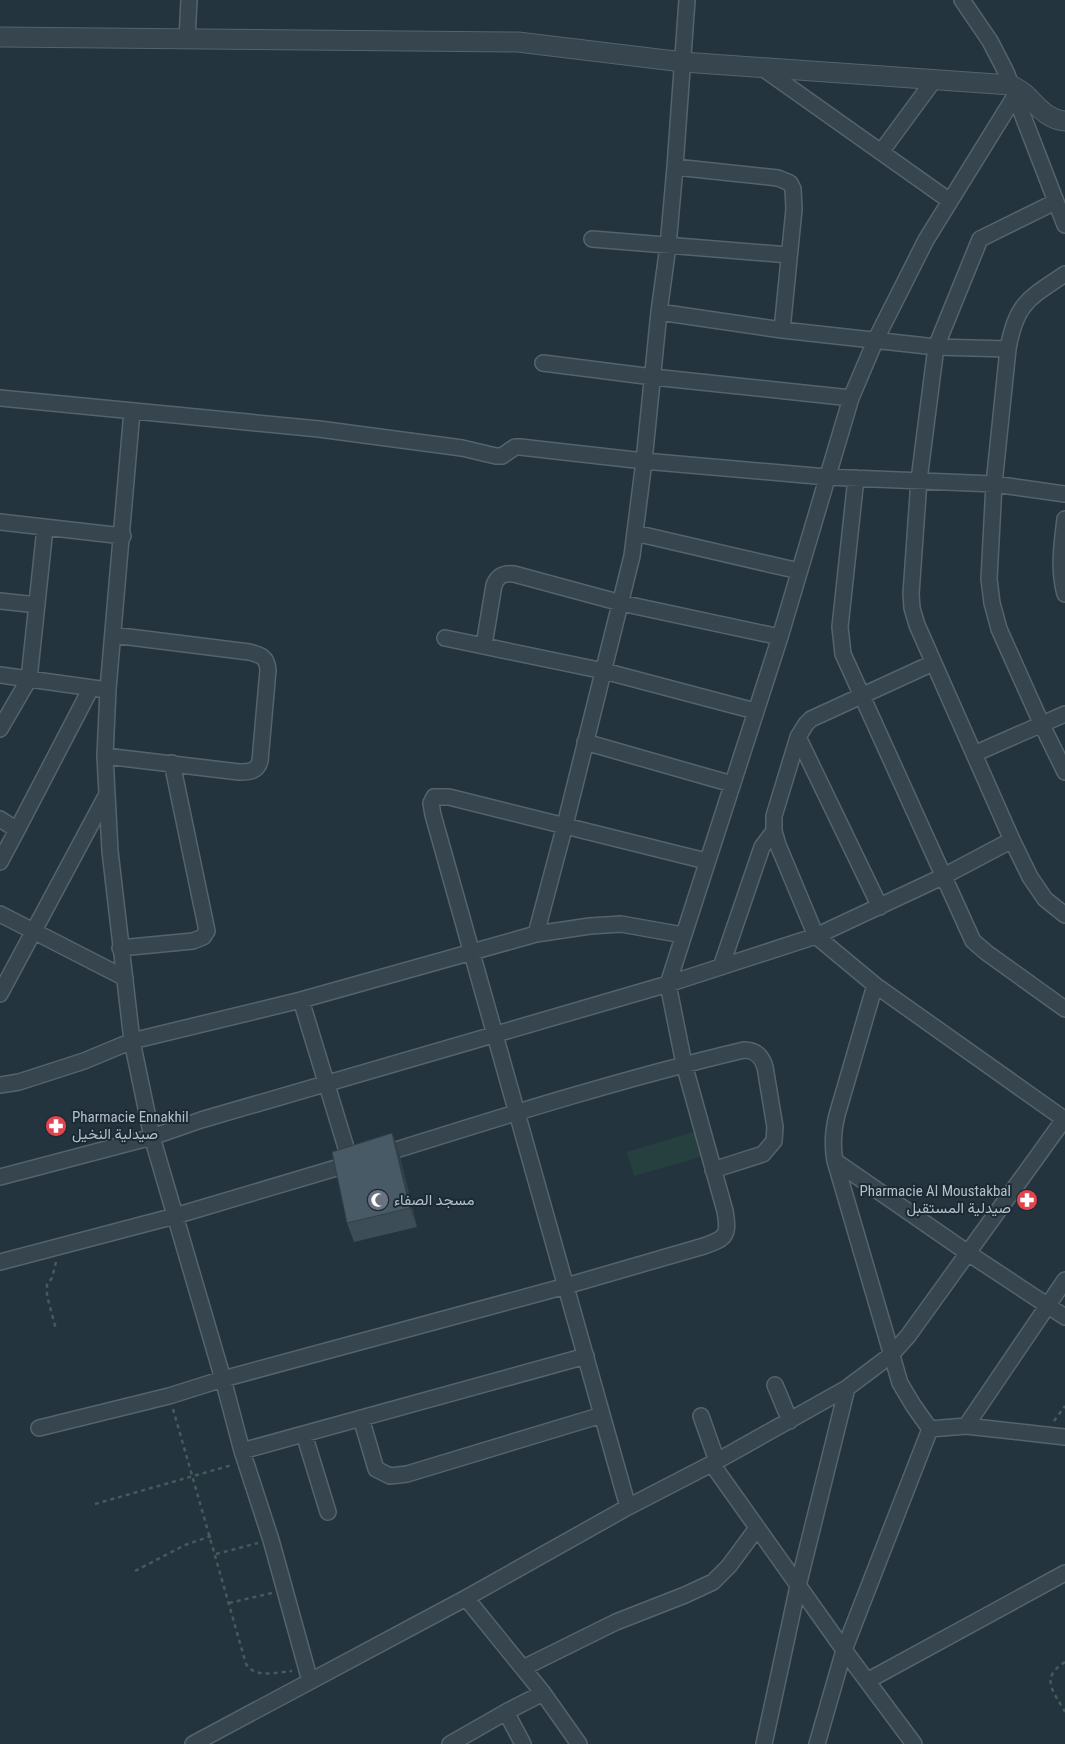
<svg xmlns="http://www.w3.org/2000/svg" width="1065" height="1744" viewBox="0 0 1065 1744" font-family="'Roboto Condensed',Vazirmatn,sans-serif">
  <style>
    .green { fill: #25403e }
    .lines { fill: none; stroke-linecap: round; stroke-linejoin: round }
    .minor-casing { stroke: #55636d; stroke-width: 18 }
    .tertiary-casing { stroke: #55636d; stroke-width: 21 }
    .path { stroke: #435c5a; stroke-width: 2.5; stroke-dasharray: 4 4; stroke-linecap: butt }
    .minor { stroke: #37454f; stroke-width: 15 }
    .tertiary { stroke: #37454f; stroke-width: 19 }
    .wall { fill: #3d4d57 }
    .shaded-wall { fill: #323f47 }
    .building { fill: #475a65; stroke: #323f47 }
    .labels { text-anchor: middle; stroke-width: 4; stroke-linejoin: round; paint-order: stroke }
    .poi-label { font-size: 15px; fill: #b3c0ca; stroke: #1c2a34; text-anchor: start }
  </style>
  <rect width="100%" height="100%" fill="#23343f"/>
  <path class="green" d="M 700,1130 L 707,1155 L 634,1176 L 627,1152 Z"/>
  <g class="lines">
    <g class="minor-casing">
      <path id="minor" d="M 962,0 L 990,41 L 1006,72 L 1065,225
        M 187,39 L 189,0
        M 761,67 L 950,201
        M 881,152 L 934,80
        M 675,167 L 778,178 L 790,183 L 793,189 L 794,209 L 782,330
        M 1055,202 L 980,239 L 936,347 L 919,480 L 911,594 L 912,608 L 917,625 L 1012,840 L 1030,877 L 1045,899 L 1065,915
        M 592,239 L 789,255
        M 659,312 L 782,330 L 936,347 L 1008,349 L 994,484 L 989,579 L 992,603 L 999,629 L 1042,725 L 1065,772
        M 1008,349 C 1016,303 1029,298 1065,274
        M 543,363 L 653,377 L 851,398
        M 0,398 L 319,429 L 462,448 L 496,456 L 502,456 L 515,447 L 520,447 L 644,461 L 827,477 L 994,484 L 1065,494
        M 132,411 L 108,689 L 105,756 L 110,851 L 132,1041 L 152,1137 L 223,1379 L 242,1451 L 271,1540 L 310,1681
        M 856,478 L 840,627 L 843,654 L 973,941 L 987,953 L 1065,1009
        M 1065,519 C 1062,544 1058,569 1065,594
        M 0,522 L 123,536
        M 635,533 L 799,571
        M 0,601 L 37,605
        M 445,638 L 604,671 L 755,711
        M 484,645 L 494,585 C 498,575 504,573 514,574 L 621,603 L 780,637
        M 933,663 L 811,719 L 806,724 L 798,737 L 774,816 L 774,831 L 778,845 L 816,936 L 875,985 L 1064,1119
        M 0,675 L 100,689
        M 0,729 L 29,679 L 45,528
        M 798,737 L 880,907
        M 585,742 L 732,784
        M 974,754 L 1065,714
        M 105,756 L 239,772 C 249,772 257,772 260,761 L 268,670 C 267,657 261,655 249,652 L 113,635
        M 0,819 L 17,830 L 0,862
        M 17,830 L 91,688
        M 0,914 L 125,978
        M 536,934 L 565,825 L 632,556 L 644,461 L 659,312 L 668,246 L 675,167 L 687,0
        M 120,948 L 193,941 L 203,937 L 207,931 L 172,763
        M 721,967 L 762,847 L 774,831
        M 875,985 L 837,1115 C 833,1131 832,1145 835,1161 L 900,1383 L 913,1405 L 930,1429 L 966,1426 L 1065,1437
        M 0,994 L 106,796
        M 0,1085 L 19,1082 L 84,1061 L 132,1041 L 301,1000
        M 380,1155 C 501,1117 621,1079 744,1050 C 756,1050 762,1057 765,1067 L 775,1127 L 774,1141 L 763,1154 L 713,1170
        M 835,1161 L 968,1253 L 1065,1317
        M 351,1164 L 301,1000 L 536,934 L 590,926 L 621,924 L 683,935
        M 0,1177 L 152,1137 L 201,1120 L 668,984 L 816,936 L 944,876 L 1012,840
        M 0,1262 L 175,1216 L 353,1163
        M 775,1385 L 790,1421
        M 701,1416 L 717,1461
        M 361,1418 L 376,1469 L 390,1476 L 407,1474 L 602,1415
        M 966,1426 L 1065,1280
        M 39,1428 L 169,1396 L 223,1379 L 566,1286 L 704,1246 C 727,1238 729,1235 725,1211 L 684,1064 L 668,984 L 780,637 L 851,398 L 876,339 L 926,240 L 1015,96
        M 304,1434 L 328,1512
        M 242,1451 L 586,1356
        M 712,1464 L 844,1650 L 914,1744
        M 628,1507 L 433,815 L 431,803 L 434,797 L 449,797 L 706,861
        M 466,1598 L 543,1693 L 579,1744
        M 523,1668 L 616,1622 L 685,1595 L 713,1582 L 729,1566 L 757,1528
        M 867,1681 L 1065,1573
        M 506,1712 L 523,1744
        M 193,1744 L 466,1598 L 628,1507 L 717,1461 L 847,1388 L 891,1355 L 908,1336 L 1065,1118
        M 450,1744 L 506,1712 L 543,1693
        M 764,1744 L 798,1586 L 847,1388
        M 817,1744 L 844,1650 L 930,1429"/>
    </g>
    <g class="tertiary-casing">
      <path id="tertiary" d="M 0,37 L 518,42 L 683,62 L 1011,85 C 1016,88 1021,90 1025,94 C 1038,106 1046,119 1065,121"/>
    </g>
    <path class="path" d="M 56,1262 L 52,1278 L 47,1284 L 47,1296 L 56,1329
      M 173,1409 L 246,1664 C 255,1679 278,1672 292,1671
      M 1054,1421 L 1065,1406
      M 95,1504 L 232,1465
      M 216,1554 L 258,1543
      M 135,1571 L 185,1545 L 211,1536
      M 229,1603 L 272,1593
      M 1065,1662 C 1039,1678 1054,1692 1065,1712"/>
    <use href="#minor" class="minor"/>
    <use href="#tertiary" class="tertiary"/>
  </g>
  <path class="wall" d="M 392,1133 L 399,1152 L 417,1227 L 354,1242 L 347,1223 Z"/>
  <path class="shaded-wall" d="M 392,1133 L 399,1152 L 417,1227 L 410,1208 Z"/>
  <path class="building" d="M 392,1133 L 410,1208 L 347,1223 L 332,1152 Z"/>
  <defs>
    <g id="pharmacy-disc" transform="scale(1.125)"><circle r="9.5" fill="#e0444e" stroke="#1c2a34"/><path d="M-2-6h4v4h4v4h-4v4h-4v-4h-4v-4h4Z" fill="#fff"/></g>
    <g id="mosque-disc" transform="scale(1.125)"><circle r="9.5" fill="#6b7280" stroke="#1c2a34"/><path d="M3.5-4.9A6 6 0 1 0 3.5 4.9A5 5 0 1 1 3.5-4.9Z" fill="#fff"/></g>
  </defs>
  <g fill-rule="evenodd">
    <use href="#pharmacy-disc" x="56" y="1126"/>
    <use href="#mosque-disc" x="378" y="1200"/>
    <use href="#pharmacy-disc" x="1027" y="1200"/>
  </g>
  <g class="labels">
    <g class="poi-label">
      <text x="72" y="1122">Pharmacie Ennakhil<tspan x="72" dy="17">صيدلية النخيل</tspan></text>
      <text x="1011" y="1196" text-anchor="end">Pharmacie Al Moustakbal<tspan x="1011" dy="17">صيدلية المستقبل</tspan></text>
      <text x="394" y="1205">مسجد الصفاء</text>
    </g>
  </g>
</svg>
